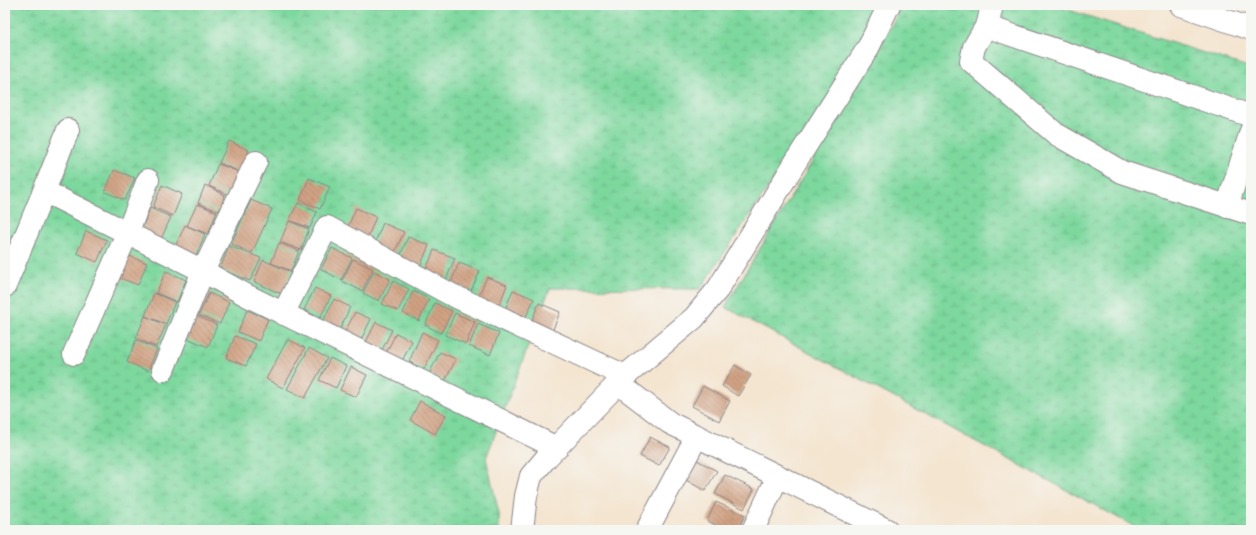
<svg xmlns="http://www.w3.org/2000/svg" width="1256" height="535" viewBox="0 0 1256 535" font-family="'Indie Flower',sans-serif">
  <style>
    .wetland { fill: url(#wetland-marsh); stroke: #507d6c }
    .building { fill: url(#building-back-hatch) }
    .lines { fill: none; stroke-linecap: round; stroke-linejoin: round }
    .street-casing { stroke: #8b8486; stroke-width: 24 }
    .street { stroke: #fff; stroke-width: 22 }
  </style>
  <defs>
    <pattern id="wetland-marsh" width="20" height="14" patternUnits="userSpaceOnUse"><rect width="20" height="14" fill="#7dd89e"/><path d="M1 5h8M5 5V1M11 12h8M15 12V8" fill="none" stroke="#6cb989"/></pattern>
    <pattern id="building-back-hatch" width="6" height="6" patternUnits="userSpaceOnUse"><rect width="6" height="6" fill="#d1a384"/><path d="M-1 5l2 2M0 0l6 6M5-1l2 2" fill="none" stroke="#a9846d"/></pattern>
  </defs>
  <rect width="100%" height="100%" fill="#f6f6f2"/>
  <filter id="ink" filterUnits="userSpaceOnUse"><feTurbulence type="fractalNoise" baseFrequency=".025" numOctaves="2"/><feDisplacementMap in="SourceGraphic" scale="8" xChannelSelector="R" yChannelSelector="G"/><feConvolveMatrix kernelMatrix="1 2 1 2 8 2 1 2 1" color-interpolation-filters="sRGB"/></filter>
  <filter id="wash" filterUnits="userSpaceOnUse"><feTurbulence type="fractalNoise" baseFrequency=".012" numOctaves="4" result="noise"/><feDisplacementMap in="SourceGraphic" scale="16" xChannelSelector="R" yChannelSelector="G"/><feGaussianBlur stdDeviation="0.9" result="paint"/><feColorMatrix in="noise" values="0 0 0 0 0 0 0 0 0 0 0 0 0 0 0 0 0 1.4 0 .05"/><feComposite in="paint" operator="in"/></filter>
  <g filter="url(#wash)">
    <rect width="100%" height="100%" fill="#f4e5d0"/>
    <path class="wetland" d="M 5,5 L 883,5 L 830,96 L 700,289 L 550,288 L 486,458 L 499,514 L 499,530 L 5,530 Z
      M 902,5 L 938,5 L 953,10 L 957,5 L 1053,5 L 1251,68 L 1251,530 L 1141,530 L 725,307 L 873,60 Z"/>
    <g id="blocks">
      <path class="building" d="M 229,141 L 249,150 L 240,172 L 219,163 Z
        M 218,164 L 239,172 L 229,195 L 209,186 Z
        M 114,170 L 135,178 L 125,200 L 105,192 Z
        M 309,178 L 330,187 L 320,209 L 300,200 Z
        M 162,185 L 182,194 L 173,216 L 153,207 Z
        M 205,185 L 225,195 L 219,211 L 198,203 Z
        M 251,200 L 272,209 L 252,253 L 231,244 Z
        M 298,203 L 317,212 L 310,228 L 289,220 Z
        M 197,204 L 217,212 L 208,234 L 187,226 Z
        M 150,208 L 171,217 L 161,239 L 141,231 Z
        M 356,208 L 376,217 L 367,239 L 346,231 Z
        M 289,221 L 309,229 L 301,250 L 280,242 Z
        M 383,223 L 404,232 L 394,254 L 374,245 Z
        M 185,225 L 205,234 L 196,256 L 175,247 Z
        M 86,231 L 107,240 L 97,262 L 77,253 Z
        M 408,237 L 429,245 L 420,267 L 399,259 Z
        M 279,243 L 299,251 L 291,271 L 271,263 Z
        M 229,246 L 261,258 L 250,281 L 220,269 Z
        M 332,248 L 352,258 L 341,280 L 321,269 Z
        M 434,250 L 455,258 L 446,280 L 425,272 Z
        M 127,255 L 147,263 L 138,285 L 117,277 Z
        M 353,259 L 373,269 L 362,291 L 342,281 Z
        M 263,260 L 291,272 L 282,294 L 254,282 Z
        M 459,263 L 480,271 L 470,293 L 450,285 Z
        M 166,271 L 186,280 L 177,302 L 156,293 Z
        M 374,271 L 390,279 L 379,301 L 363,293 Z
        M 487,277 L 507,285 L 498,308 L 477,299 Z
        M 393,281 L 409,289 L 398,311 L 382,304 Z
        M 315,288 L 331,296 L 320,318 L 304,310 Z
        M 513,290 L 534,299 L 524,321 L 504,312 Z
        M 413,291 L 429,299 L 419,321 L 403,313 Z
        M 154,293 L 175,302 L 166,324 L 145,316 Z
        M 209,293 L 229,302 L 220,324 L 199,315 Z
        M 334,299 L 350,307 L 340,329 L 323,321 Z
        M 435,303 L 452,311 L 441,333 L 425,325 Z
        M 539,303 L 560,312 L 551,334 L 530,325 Z
        M 247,310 L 268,319 L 259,341 L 238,332 Z
        M 355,312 L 371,319 L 360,342 L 344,334 Z
        M 455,313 L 475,322 L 466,344 L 445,335 Z
        M 145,316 L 166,325 L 156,347 L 136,338 Z
        M 197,316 L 217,325 L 208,347 L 187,338 Z
        M 376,322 L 392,330 L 381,352 L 365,344 Z
        M 478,324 L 499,333 L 490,355 L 469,346 Z
        M 422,332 L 438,340 L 424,369 L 409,362 Z
        M 396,333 L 412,341 L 401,363 L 385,355 Z
        M 235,336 L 256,344 L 246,366 L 226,358 Z
        M 288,339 L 305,348 L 283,388 L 266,379 Z
        M 136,340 L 157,349 L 148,371 L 127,362 Z
        M 309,348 L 327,358 L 305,398 L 287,389 Z
        M 440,352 L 456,359 L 445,381 L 429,374 Z
        M 330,358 L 346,366 L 336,388 L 319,380 Z
        M 735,365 L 751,375 L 738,396 L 722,386 Z
        M 351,367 L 367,375 L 356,397 L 340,390 Z
        M 703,386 L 730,401 L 719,421 L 692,406 Z
        M 420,401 L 446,415 L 435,434 L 410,420 Z
        M 650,437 L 670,447 L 659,466 L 640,456 Z
        M 697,460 L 717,471 L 705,491 L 686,480 Z
        M 725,475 L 754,489 L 744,509 L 715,494 Z
        M 716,502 L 745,515 L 738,530 L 727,530 L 707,521 Z"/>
    </g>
  </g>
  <g filter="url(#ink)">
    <use href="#blocks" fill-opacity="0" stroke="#8b8486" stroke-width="1"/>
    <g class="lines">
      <g class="street-casing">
        <path id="street" d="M 992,5 L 988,23 L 991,28 L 1251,116
          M 1181,5 L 1251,29
          M 988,23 L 974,47 L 971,61 L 1056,134 L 1122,172 L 1251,214
          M 68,130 L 44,191 L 203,271 L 246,295 L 557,448
          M 1227,207 L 1251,131
          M 5,286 L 44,191
          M 283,314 L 327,227 L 450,294 L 625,376
          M 74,354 L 127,234 L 148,180
          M 163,370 L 203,271 L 256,162
          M 618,383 L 670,423 L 887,530
          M 522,530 L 526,496 L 531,476 L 547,457 L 625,376 L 694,318 L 718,289 L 798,158 L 868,48 L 889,5
          M 647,530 L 697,436
          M 753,530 L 778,476"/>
      </g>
      <use href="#street" class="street"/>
    </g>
  </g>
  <rect width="1256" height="535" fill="none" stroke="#f6f6f2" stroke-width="20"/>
</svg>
